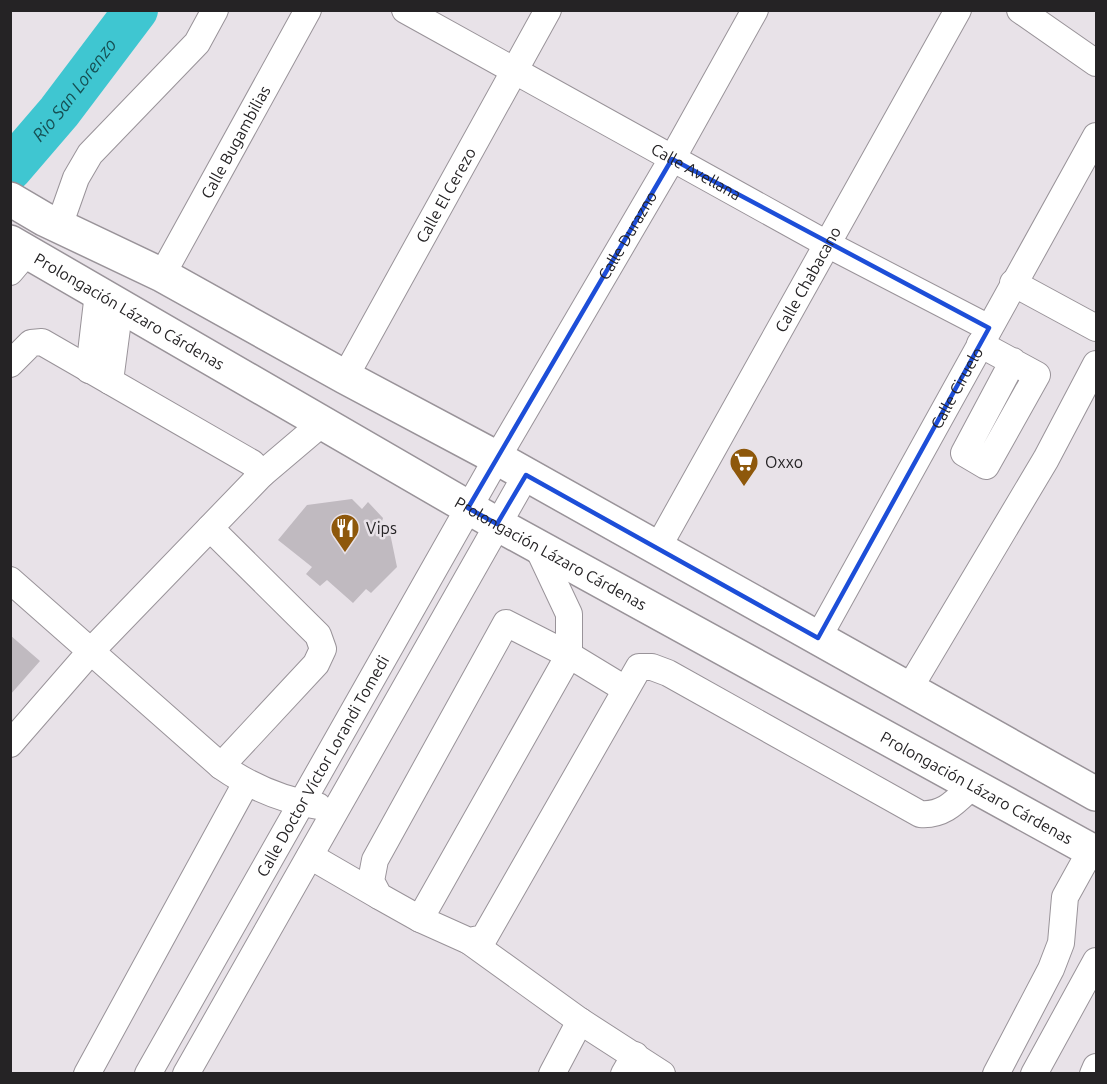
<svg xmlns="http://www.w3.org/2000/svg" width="1107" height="1084" viewBox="0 0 1107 1084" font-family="Ubuntu,sans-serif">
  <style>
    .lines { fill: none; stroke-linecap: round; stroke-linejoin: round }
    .river { stroke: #3fc6d1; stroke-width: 44 }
    .building { fill: #c0bac0 }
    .minor-casing { stroke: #999399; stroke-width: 28 }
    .major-casing { stroke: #999399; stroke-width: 36 }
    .minor { stroke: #fff; stroke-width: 26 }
    .major { stroke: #fff; stroke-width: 33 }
    .marked { fill: none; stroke: #1d4ed8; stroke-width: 4.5; stroke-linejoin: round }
    .labels { text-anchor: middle; stroke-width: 5; stroke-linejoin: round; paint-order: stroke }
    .street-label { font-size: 16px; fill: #252325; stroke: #e8e2e8 }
    .poi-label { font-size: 16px; fill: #252325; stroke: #e8e2e8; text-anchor: start }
    .water-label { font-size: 18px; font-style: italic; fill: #164f53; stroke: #e8e2e8 }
  </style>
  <rect width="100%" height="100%" fill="#e8e2e8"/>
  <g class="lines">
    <path class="river" id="s1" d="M 10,169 L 59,112 L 136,10"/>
  </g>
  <path class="building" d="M 352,499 L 362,509 L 368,502 L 383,518 L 381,525 L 390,533 L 397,567 L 371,593 L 366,589 L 353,603 L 327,580 L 320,586 L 306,574 L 312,567 L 278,540 L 307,505 Z
    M 10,635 L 40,661 L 10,695 Z"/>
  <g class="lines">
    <g class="minor-casing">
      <g id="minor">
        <path id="s2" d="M 405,10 L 827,244 L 989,328"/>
        <path d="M 1020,10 L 1096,63"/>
        <path d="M 59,226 L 76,178 L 90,154 L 197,43 L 215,10"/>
        <path d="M 10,272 L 27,252"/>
        <path id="s3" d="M 162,275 L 308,10"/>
        <path d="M 1013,283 L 1096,328"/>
        <path d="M 980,344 L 1037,375 L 986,466 L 964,453 L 1013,361"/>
        <path d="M 10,364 L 31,343 L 42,342 L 252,463 L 262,474 L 91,651 L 10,744"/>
        <path d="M 89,370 L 98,293"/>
        <path id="s4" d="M 345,377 L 548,10"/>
        <path d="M 110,381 L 120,305"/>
        <path d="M 262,474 L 321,424"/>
        <path d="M 210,528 L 318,635 L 323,649 L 316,664 L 221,766"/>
        <path d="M 537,546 L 569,614 L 569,655 L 420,919 L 469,941 L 484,938 L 639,667 L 652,667 L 668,673 L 920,814 C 944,816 956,801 973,785"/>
        <path id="s5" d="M 657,549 L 958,10"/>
        <path d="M 10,580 L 221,766 C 251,787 281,800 318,806"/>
        <path id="s6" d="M 818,638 L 1096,136"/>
        <path d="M 909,689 L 1046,459 L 1096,364"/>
        <path d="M 310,856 L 379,896"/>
        <path d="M 420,919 L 379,896 L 371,881 L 375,860 L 506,623 L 569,655 L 625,689"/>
        <path d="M 469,941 L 580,1021 L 662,1074"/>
        <path d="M 87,1074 L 246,783"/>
        <path id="s7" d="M 148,1074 L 497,458 L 672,159 L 755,10"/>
        <path d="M 186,1074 L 526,475"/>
        <path d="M 552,1074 L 580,1021"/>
        <path d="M 624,1074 L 635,1055"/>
        <path d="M 996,1074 L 1051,969 L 1061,943 L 1065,897 L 1091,850"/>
        <path d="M 1034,1074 L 1096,961"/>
        <path d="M 1093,1074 L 1096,1067"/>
      </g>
    </g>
    <g class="major-casing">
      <g id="major">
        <path d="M 10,199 L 44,219 L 162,275 L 345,377 L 497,458 L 1096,794"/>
        <path id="s8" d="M 10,242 L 497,524 L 1096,853"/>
      </g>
    </g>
    <use href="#minor" class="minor"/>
    <use href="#major" class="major"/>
  </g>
  <path class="marked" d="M 672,159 L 989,328 L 818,638 L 526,475 L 497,524 L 468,508 Z"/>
  <defs>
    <g id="supermarket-pin" transform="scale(1.5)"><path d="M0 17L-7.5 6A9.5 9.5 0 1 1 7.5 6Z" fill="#8e580b" stroke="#e8e2e8"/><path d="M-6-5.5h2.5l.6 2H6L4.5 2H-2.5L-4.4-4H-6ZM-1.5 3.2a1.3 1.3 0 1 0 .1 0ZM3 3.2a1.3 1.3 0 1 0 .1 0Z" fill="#fff"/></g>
    <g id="restaurant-pin" transform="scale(1.5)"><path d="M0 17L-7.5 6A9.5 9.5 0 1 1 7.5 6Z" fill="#8e580b" stroke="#e8e2e8"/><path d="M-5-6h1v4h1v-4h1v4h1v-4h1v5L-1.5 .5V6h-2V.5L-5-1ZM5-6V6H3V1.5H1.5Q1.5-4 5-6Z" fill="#fff"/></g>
  </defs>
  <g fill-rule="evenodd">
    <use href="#supermarket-pin" x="744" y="462"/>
    <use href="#restaurant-pin" x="345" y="528"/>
  </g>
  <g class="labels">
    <g class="street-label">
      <text dy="6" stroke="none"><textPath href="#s3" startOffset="152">Calle Bugambilias</textPath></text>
      <text dy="6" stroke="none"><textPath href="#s2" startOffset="333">Calle Avellana</textPath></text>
      <text dy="6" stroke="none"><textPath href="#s4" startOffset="208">Calle El Cerezo</textPath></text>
      <text dy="6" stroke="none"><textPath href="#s7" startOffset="966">Calle Durazno</textPath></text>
      <text dy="6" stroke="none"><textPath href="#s5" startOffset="309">Calle Chabacano</textPath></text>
      <text dy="6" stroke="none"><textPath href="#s8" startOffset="138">Prolongación Lázaro Cárdenas</textPath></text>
      <text dy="6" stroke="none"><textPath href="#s6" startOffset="286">Calle Ciruelo</textPath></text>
      <text dy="6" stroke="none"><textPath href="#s8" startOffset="624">Prolongación Lázaro Cárdenas</textPath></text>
      <text dy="6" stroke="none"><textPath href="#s7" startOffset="354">Calle Doctor Víctor Lorandi Tomedi</textPath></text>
      <text dy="6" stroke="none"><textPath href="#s8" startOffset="1110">Prolongación Lázaro Cárdenas</textPath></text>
    </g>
    <g class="poi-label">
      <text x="765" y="468">Oxxo</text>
      <text x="366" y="534">Vips</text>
    </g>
    <g class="water-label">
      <text dy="6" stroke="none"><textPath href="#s1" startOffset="102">Rio San Lorenzo</textPath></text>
    </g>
  </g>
  <rect width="1107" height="1084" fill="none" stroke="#252325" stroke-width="24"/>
</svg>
